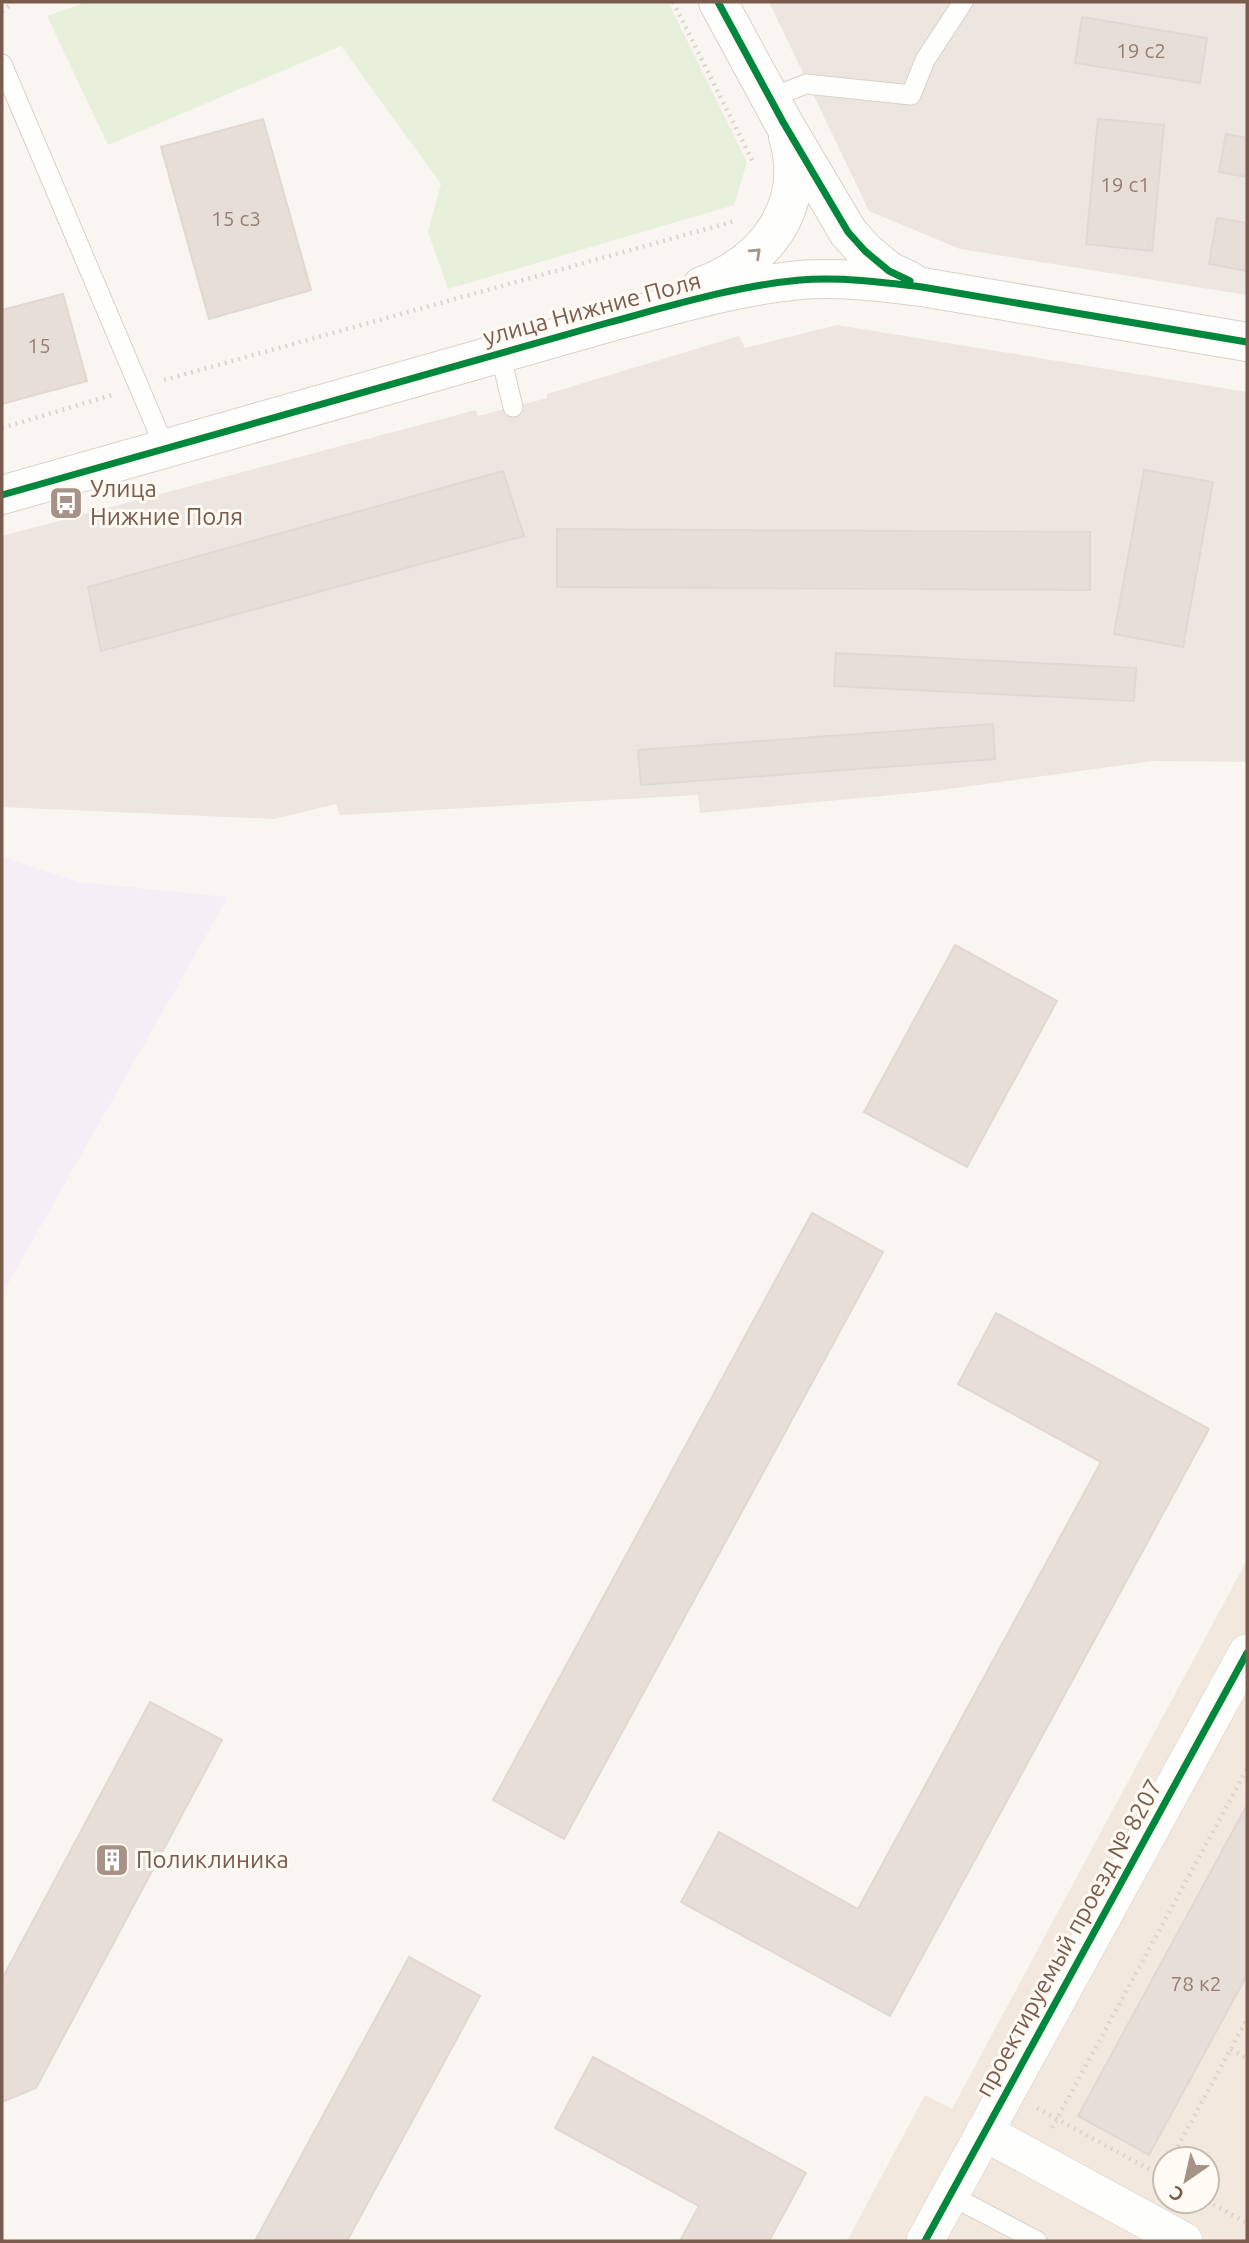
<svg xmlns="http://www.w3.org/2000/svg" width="1249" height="2243" viewBox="0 0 1249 2243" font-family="Ubuntu,sans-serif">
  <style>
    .residential { fill: #f2e8de; fill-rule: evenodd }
    .industrial { fill: #ede5e0 }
    .education { fill: #f6eef6 }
    .green { fill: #e7f0db }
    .building { fill: #e6ded7; stroke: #e2d8d2; stroke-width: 2 }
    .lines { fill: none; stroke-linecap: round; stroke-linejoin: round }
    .lane-casing { stroke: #d7d1cb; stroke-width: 21 }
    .street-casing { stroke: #d7d1cb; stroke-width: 38 }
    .secondary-casing { stroke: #d9d2cb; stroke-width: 40 }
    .path { stroke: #dcd5d0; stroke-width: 4.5; stroke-dasharray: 2 5; stroke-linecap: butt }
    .lane { stroke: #fefefd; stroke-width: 19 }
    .street { stroke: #fefefd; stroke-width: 37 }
    .secondary { stroke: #fefefd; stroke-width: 38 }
    .cycleway-casing { stroke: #fffaf3; stroke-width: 11 }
    .cycleway { stroke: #00873e; stroke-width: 7 }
    .oneway { stroke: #a8958b }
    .labels { text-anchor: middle; stroke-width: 6; stroke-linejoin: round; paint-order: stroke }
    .number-label { font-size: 21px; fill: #977e72 }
    .street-label { font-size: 24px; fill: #7a5c4d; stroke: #fffaf3 }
    .poi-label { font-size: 24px; fill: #7a5c4d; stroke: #fffaf3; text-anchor: start }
  </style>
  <rect width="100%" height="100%" fill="#f9f5f0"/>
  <path class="residential" d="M 1247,1560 L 1247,2241 L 847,2241 L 925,2095 L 952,2109 ZM 1165,2159 L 1207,2159 L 1207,2201 L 1165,2201 Z"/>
  <path class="industrial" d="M 769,2 L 1247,2 L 1247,295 L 960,249 L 869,211 Z
    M 837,325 L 1247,392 L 1247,762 L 1153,761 L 934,791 L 700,813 L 698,795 L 340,815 L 336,804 L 274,819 L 2,807 L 2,536 L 476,410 L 478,416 L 547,398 L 547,394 L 739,336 L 745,348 Z"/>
  <path class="education" d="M 2,857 L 79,882 L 228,897 L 2,1294 Z"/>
  <path class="green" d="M 87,2 L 668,2 L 747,162 L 734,205 L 448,289 L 428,232 L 441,184 L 341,46 L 108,145 L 47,16 Z"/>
  <path class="building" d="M 1082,17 L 1207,38 L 1200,83 L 1075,63 Z
    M 263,119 L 311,290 L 209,319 L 161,147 Z
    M 1098,119 L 1164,125 L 1152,251 L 1086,244 Z
    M 1226,134 L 1247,138 L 1247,177 L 1219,172 Z
    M 1217,218 L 1247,223 L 1247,271 L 1209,264 Z
    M 63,294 L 87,381 L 2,404 L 2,310 Z
    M 1144,470 L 1213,482 L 1183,647 L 1114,634 Z
    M 503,471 L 524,536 L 101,651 L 88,587 Z
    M 557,529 L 1090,532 L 1090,590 L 557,587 Z
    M 836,653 L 1136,668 L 1134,701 L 834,686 Z
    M 993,724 L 995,759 L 641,785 L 638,750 Z
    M 955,945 L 1057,1001 L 967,1167 L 864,1112 Z
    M 812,1213 L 883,1252 L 564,1839 L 493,1800 Z
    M 996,1313 L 1209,1429 L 890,2016 L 681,1902 L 719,1832 L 858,1909 L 1101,1462 L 958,1384 Z
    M 150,1702 L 222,1740 L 36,2088 L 2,2102 L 2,1979 Z
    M 1247,1805 L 1247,1975 L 1149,2155 L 1078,2116 Z
    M 409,1957 L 480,1996 L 347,2241 L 255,2241 Z
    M 593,2057 L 806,2173 L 769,2241 L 680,2241 L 699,2206 L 555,2128 Z"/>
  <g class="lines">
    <g class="lane-casing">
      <path id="lane" d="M 2,64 L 165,448
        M 770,98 L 806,84 L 911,95 L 925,60 L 963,2
        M 500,353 L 513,407
        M 950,2195 L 1037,2241"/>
    </g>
    <g class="street-casing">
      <path id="street" d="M 984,2132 L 1184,2241
        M 925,2241 L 1247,1653"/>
    </g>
    <g class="secondary-casing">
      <path id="secondary" d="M 718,2 L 783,122 L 848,232 L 865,251 L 889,271 L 910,281
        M 702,286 C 765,263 809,206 788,137
        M 2,495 L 607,323 C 670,306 735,286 800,280 C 841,277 882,282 922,287 L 1247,342"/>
    </g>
    <path class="path" d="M 673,2 L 754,164
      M 2,12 L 13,2
      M 164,380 L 735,221
      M 2,428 L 115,394
      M 1231,2049 L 1247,2059
      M 1037,2108 L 1165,2178
      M 1052,2128 L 1247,1769
      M 1171,2159 L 1247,2019
      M 1207,2201 L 1247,2223"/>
    <use href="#lane" class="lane"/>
    <use href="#street" class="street"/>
    <use href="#secondary" class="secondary"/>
    <g class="cycleway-casing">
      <path id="cycleway" d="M 718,2 L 783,122 L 848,232 L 865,251 L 889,271 L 910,281
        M 2,495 L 607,323 C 670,306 735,286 800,280 C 841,277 882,282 922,287 L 1247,342
        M 925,2241 L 1247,1653"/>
    </g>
    <use href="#cycleway" class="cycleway"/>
  </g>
  <defs><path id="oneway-chevron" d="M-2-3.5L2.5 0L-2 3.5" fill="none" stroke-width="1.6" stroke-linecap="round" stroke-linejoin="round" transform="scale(1.75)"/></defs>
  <use class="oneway" href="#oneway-chevron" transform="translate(756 253) rotate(-43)"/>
  <defs>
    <g id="bus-square" transform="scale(1.75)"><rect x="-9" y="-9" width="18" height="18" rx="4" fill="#a69286" stroke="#fffaf3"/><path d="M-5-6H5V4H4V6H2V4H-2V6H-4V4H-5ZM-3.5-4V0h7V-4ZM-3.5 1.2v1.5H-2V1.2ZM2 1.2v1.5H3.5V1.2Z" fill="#fff"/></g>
    <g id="building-square" transform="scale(1.75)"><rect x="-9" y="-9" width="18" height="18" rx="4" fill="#a69286" stroke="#fffaf3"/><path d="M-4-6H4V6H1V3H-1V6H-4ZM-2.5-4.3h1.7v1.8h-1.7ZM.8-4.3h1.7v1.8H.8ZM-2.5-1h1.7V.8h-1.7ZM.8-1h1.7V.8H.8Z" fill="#fff"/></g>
  </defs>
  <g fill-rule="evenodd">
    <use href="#bus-square" x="66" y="503"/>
    <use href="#building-square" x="112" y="1860"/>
  </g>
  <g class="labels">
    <g class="number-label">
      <text x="1141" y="58">19 с2</text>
      <text x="1125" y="192">19 c1</text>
      <text x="236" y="226">15 c3</text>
      <text x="39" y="353">15</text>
      <text x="1196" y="1991">78 к2</text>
    </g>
    <g class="street-label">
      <text transform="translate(592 309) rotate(-15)" y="8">улица Нижние Поля</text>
      <text transform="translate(1069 1938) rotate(-61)" y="8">проектируемый проезд № 8207</text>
    </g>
    <g class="poi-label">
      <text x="90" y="497">Улица<tspan x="90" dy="28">Нижние Поля</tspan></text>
      <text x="136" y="1868">Поликлиника</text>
    </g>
  </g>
  <rect width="1249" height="2243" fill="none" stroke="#7a5c4d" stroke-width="7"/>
  <g transform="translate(1186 2180) rotate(214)"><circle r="33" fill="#fffaf3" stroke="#cabbb1" stroke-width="2"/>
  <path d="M0-5L12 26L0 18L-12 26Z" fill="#a69286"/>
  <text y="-10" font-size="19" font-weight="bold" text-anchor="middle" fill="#7a5c4d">С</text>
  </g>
</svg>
